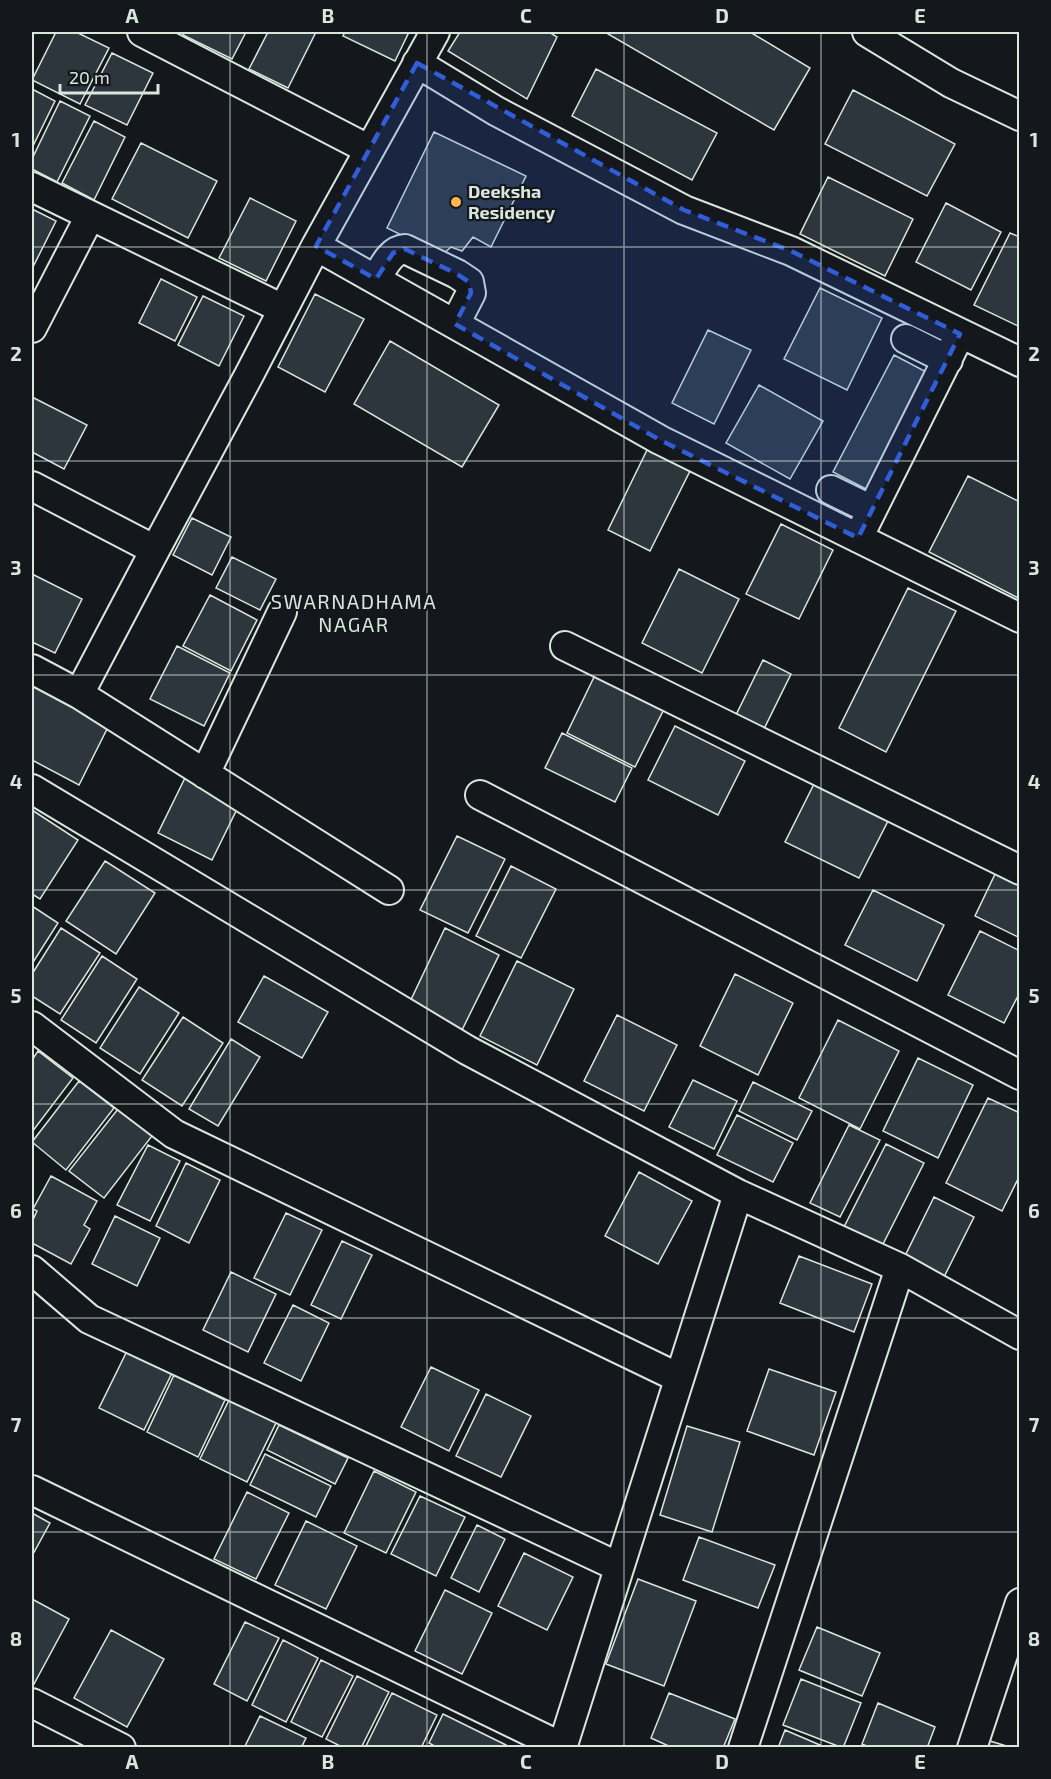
<svg xmlns="http://www.w3.org/2000/svg" width="1051" height="1779" viewBox="0 0 1051 1779" font-family="'Exo 2',sans-serif">
  <style>
    .building { fill: #2c363c; stroke: #d8e6dc; stroke-width: 1.5 }
    .lines { fill: none; stroke-linecap: round; stroke-linejoin: round }
    .minor-casing { stroke: #d8e6dc; stroke-width: 32 }
    .minor { stroke: #14181c; stroke-width: 28 }
    .marked { fill: #305dd8; fill-opacity: 0.2; stroke: #305dd8; stroke-width: 4.5; stroke-dasharray: 12 8; stroke-linejoin: round }
    .grid { fill: none; stroke: #d8e6dc; stroke-width: 1.5; stroke-opacity: 0.55 }
    .poi-dot { fill: #ffb74d; stroke: #14181c; stroke-width: 2 }
    .labels { text-anchor: middle; stroke-width: 4.5; stroke-linejoin: round; paint-order: stroke }
    .poi-label { font-size: 18px; font-weight: bold; fill: #d8e6dc; stroke: #14181c; text-anchor: start }
    .neighbourhood-label { font-size: 20px; letter-spacing: 1.5px; fill: #d8e6dc; stroke: #14181c }
    .neatline { fill: none; stroke: #d8e6dc; stroke-width: 2 }
    .grid-label { font-size: 20px; text-anchor: middle; font-weight: bold; fill: #d8e6dc }
  </style>
  <rect width="100%" height="100%" fill="#14181c"/>
  <path class="building" d="M 56,32 L 76,32 L 109,48 L 80,104 L 32,80 Z
    M 185,32 L 246,32 L 232,59 L 183,35 Z
    M 268,32 L 316,32 L 288,88 L 249,69 Z
    M 345,32 L 409,32 L 395,61 L 343,36 Z
    M 460,32 L 549,32 L 557,37 L 527,99 L 448,51 Z
    M 609,32 L 750,32 L 810,68 L 774,130 L 608,34 Z
    M 112,53 L 153,73 L 127,125 L 85,105 Z
    M 596,69 L 717,133 L 692,180 L 572,116 Z
    M 32,89 L 55,101 L 32,148 Z
    M 853,90 L 955,144 L 927,196 L 825,144 Z
    M 60,101 L 90,116 L 57,182 L 32,169 L 32,159 Z
    M 94,121 L 125,137 L 94,200 L 62,183 Z
    M 434,132 L 526,176 L 491,247 L 473,237 L 462,251 L 451,247 L 442,255 L 387,228 Z
    M 141,143 L 217,181 L 188,238 L 112,199 Z
    M 828,177 L 913,219 L 885,276 L 800,234 Z
    M 250,198 L 296,221 L 266,281 L 219,258 Z
    M 946,203 L 1001,232 L 971,290 L 916,262 Z
    M 32,209 L 56,221 L 32,269 Z
    M 1010,233 L 1020,237 L 1020,327 L 974,305 Z
    M 161,279 L 197,297 L 175,341 L 139,323 Z
    M 820,288 L 882,318 L 847,390 L 784,359 Z
    M 315,294 L 364,319 L 325,392 L 278,367 Z
    M 203,296 L 244,316 L 219,366 L 178,345 Z
    M 708,330 L 751,350 L 714,424 L 672,403 Z
    M 390,341 L 499,405 L 462,467 L 354,404 Z
    M 894,355 L 932,375 L 872,492 L 833,472 Z
    M 759,385 L 823,421 L 790,479 L 726,443 Z
    M 32,397 L 87,425 L 64,469 L 32,452 Z
    M 648,448 L 691,469 L 650,551 L 608,530 Z
    M 968,476 L 1020,502 L 1020,599 L 929,552 Z
    M 192,518 L 231,537 L 212,575 L 173,555 Z
    M 781,524 L 833,550 L 799,619 L 746,594 Z
    M 232,557 L 276,579 L 260,610 L 216,588 Z
    M 679,569 L 739,599 L 702,673 L 642,643 Z
    M 32,574 L 82,599 L 55,653 L 32,642 Z
    M 908,588 L 956,611 L 886,752 L 839,728 Z
    M 210,595 L 257,620 L 231,671 L 183,646 Z
    M 177,646 L 230,673 L 204,726 L 150,699 Z
    M 763,660 L 791,674 L 762,733 L 734,719 Z
    M 596,673 L 665,707 L 635,767 L 567,733 Z
    M 32,685 L 109,725 L 79,785 L 32,760 Z
    M 675,726 L 745,761 L 718,815 L 648,780 Z
    M 562,733 L 632,768 L 615,802 L 545,768 Z
    M 185,778 L 239,805 L 212,860 L 158,833 Z
    M 815,782 L 889,819 L 859,878 L 785,842 Z
    M 32,810 L 78,840 L 40,899 L 32,894 Z
    M 457,836 L 505,859 L 468,933 L 420,910 Z
    M 105,861 L 155,893 L 116,954 L 66,921 Z
    M 511,866 L 556,889 L 521,958 L 476,936 Z
    M 998,868 L 1020,878 L 1020,938 L 975,916 Z
    M 873,890 L 944,925 L 917,981 L 845,945 Z
    M 32,906 L 58,923 L 32,964 Z
    M 61,928 L 100,953 L 60,1014 L 32,996 L 32,974 Z
    M 445,928 L 499,955 L 461,1032 L 408,1006 Z
    M 980,931 L 1020,951 L 1020,992 L 1004,1023 L 948,995 Z
    M 102,956 L 137,979 L 96,1043 L 61,1020 Z
    M 517,961 L 574,989 L 537,1065 L 480,1036 Z
    M 735,974 L 793,1003 L 758,1075 L 700,1046 Z
    M 264,976 L 328,1012 L 302,1058 L 238,1022 Z
    M 139,987 L 179,1013 L 140,1074 L 100,1048 Z
    M 617,1015 L 677,1045 L 644,1111 L 584,1081 Z
    M 183,1017 L 223,1043 L 182,1106 L 142,1080 Z
    M 838,1020 L 899,1051 L 860,1129 L 799,1098 Z
    M 231,1039 L 260,1057 L 218,1126 L 189,1109 Z
    M 38,1051 L 73,1078 L 32,1132 L 32,1060 Z
    M 918,1058 L 973,1085 L 938,1158 L 883,1131 Z
    M 693,1080 L 737,1101 L 714,1149 L 669,1127 Z
    M 79,1081 L 114,1108 L 66,1170 L 32,1142 Z
    M 753,1082 L 812,1111 L 797,1140 L 739,1111 Z
    M 988,1098 L 1020,1113 L 1020,1175 L 1002,1211 L 946,1183 Z
    M 118,1109 L 152,1136 L 104,1198 L 69,1171 Z
    M 737,1115 L 793,1143 L 773,1182 L 717,1155 Z
    M 849,1125 L 880,1140 L 840,1217 L 810,1203 Z
    M 886,1144 L 924,1163 L 881,1248 L 843,1229 Z
    M 148,1145 L 180,1161 L 150,1221 L 117,1205 Z
    M 186,1163 L 220,1180 L 189,1243 L 156,1226 Z
    M 639,1172 L 692,1201 L 658,1264 L 605,1236 Z
    M 51,1176 L 97,1201 L 84,1225 L 90,1229 L 71,1264 L 32,1243 L 32,1222 L 37,1211 L 33,1209 Z
    M 934,1197 L 974,1217 L 943,1279 L 903,1260 Z
    M 286,1213 L 322,1230 L 290,1295 L 254,1278 Z
    M 115,1216 L 160,1238 L 137,1286 L 92,1264 Z
    M 342,1241 L 372,1255 L 341,1319 L 311,1305 Z
    M 799,1256 L 872,1284 L 854,1332 L 780,1303 Z
    M 231,1272 L 276,1294 L 248,1352 L 203,1330 Z
    M 293,1305 L 329,1323 L 301,1381 L 264,1363 Z
    M 127,1351 L 172,1373 L 144,1430 L 99,1408 Z
    M 431,1367 L 479,1390 L 449,1451 L 401,1427 Z
    M 769,1369 L 836,1392 L 814,1455 L 747,1431 Z
    M 174,1375 L 225,1400 L 198,1457 L 147,1432 Z
    M 486,1394 L 531,1416 L 501,1477 L 456,1456 Z
    M 230,1398 L 277,1421 L 247,1482 L 200,1459 Z
    M 279,1425 L 348,1458 L 335,1484 L 267,1450 Z
    M 687,1426 L 740,1442 L 712,1532 L 660,1515 Z
    M 265,1454 L 331,1486 L 316,1517 L 250,1485 Z
    M 374,1471 L 416,1492 L 386,1553 L 344,1533 Z
    M 247,1492 L 289,1513 L 256,1579 L 214,1559 Z
    M 420,1496 L 465,1517 L 436,1576 L 391,1554 Z
    M 32,1513 L 50,1523 L 32,1556 Z
    M 306,1521 L 357,1546 L 326,1609 L 275,1585 Z
    M 477,1525 L 505,1539 L 479,1592 L 451,1578 Z
    M 699,1537 L 775,1565 L 758,1608 L 683,1580 Z
    M 524,1553 L 573,1577 L 547,1630 L 498,1606 Z
    M 638,1579 L 696,1601 L 664,1686 L 606,1664 Z
    M 445,1590 L 492,1613 L 462,1674 L 415,1651 Z
    M 32,1599 L 69,1619 L 34,1684 L 32,1683 Z
    M 245,1622 L 279,1638 L 247,1701 L 214,1684 Z
    M 817,1627 L 880,1653 L 862,1696 L 799,1670 Z
    M 111,1630 L 164,1659 L 127,1727 L 74,1698 Z
    M 283,1640 L 318,1658 L 286,1722 L 252,1705 Z
    M 321,1660 L 353,1676 L 322,1737 L 291,1722 Z
    M 357,1676 L 389,1692 L 361,1748 L 344,1748 L 326,1739 Z
    M 801,1679 L 861,1703 L 843,1748 L 783,1725 Z
    M 392,1693 L 437,1715 L 421,1748 L 365,1748 Z
    M 669,1693 L 735,1719 L 723,1748 L 673,1748 L 651,1738 Z
    M 878,1703 L 935,1727 L 927,1748 L 871,1748 L 862,1744 Z
    M 443,1714 L 506,1745 L 505,1748 L 438,1748 L 429,1743 Z
    M 260,1716 L 306,1738 L 301,1748 L 244,1748 Z
    M 785,1730 L 827,1748 L 778,1748 Z
    M 977,1737 L 1013,1748 L 974,1748 Z"/>
  <g class="lines">
    <g class="minor-casing">
      <path id="minor" d="M 142,32 L 368,149
        M 867,32 L 951,83 L 1020,116
        M 417,63 L 496,111 L 684,210 L 791,251 L 1020,362
        M 32,187 L 283,309
        M 316,246 L 660,440 L 1020,618
        M 376,279 C 383,268 390,250 405,249 L 457,274 L 469,282 L 471,293 L 455,324
        M 32,328 L 90,216
        M 906,339 L 948,360
        M 32,486 L 155,550
        M 831,490 L 872,510
        M 858,538 L 960,334
        M 565,646 L 1020,870
        M 32,669 L 79,694 L 155,550 L 249,375 L 316,246 L 435,32
        M 79,694 L 389,890
        M 205,774 L 282,612
        M 32,789 L 467,1050 L 738,1194 L 900,1268 L 1020,1335
        M 480,795 L 1020,1075
        M 32,1026 L 174,1134 L 679,1378
        M 32,1270 L 89,1319 L 619,1567
        M 32,1490 L 562,1747
        M 32,1703 L 121,1748
        M 562,1748 L 738,1194
        M 743,1748 L 900,1268
        M 972,1748 L 1020,1603"/>
    </g>
    <use href="#minor" class="minor"/>
  </g>
  <path class="marked" d="M 417,63 L 684,210 L 791,251 L 960,334 L 858,538 L 660,440 L 455,324 L 471,293 L 469,282 L 457,274 L 405,249 L 393,253 L 376,279 L 316,246 Z"/>
  <path class="grid" d="M 230,32 L 230,1748M 427,32 L 427,1748M 624,32 L 624,1748M 821,32 L 821,1748M 32,247 L 1020,247M 32,461 L 1020,461M 32,675 L 1020,675M 32,890 L 1020,890M 32,1104 L 1020,1104M 32,1318 L 1020,1318M 32,1532 L 1020,1532"/>
  <circle class="poi-dot" cx="456" cy="202" r="6"/>
  <g class="labels">
    <g class="poi-label">
      <text x="468" y="198">Deeksha<tspan x="468" dy="21">Residency</tspan></text>
    </g>
    <g class="neighbourhood-label">
      <text x="354" y="609">SWARNADHAMA<tspan x="354" dy="23">NAGAR</tspan></text>
    </g>
  </g>
  <rect width="1051" height="1779" fill="none" stroke="#14181c" stroke-width="66"/>
  <path d="M60 84v9h98v-9" fill="none" stroke="#d8e6dc" stroke-width="3"/>
  <text x="69" y="84" font-size="18" fill="#d8e6dc" stroke="#14181c" stroke-width="4.5" paint-order="stroke">20 m</text>
  <rect x="33" y="33" width="985" height="1713" class="neatline"/>
  <g class="grid-label">
    <text x="132" y="23">A</text>
    <text x="328" y="23">B</text>
    <text x="526" y="23">C</text>
    <text x="722" y="23">D</text>
    <text x="920" y="23">E</text>
    <text x="16" y="147">1</text>
    <text x="1034" y="147">1</text>
    <text x="16" y="361">2</text>
    <text x="1034" y="361">2</text>
    <text x="16" y="575">3</text>
    <text x="1034" y="575">3</text>
    <text x="16" y="789">4</text>
    <text x="1034" y="789">4</text>
    <text x="16" y="1003">5</text>
    <text x="1034" y="1003">5</text>
    <text x="16" y="1218">6</text>
    <text x="1034" y="1218">6</text>
    <text x="16" y="1432">7</text>
    <text x="1034" y="1432">7</text>
    <text x="16" y="1646">8</text>
    <text x="1034" y="1646">8</text>
    <text x="132" y="1769">A</text>
    <text x="328" y="1769">B</text>
    <text x="526" y="1769">C</text>
    <text x="722" y="1769">D</text>
    <text x="920" y="1769">E</text>
  </g>
</svg>
